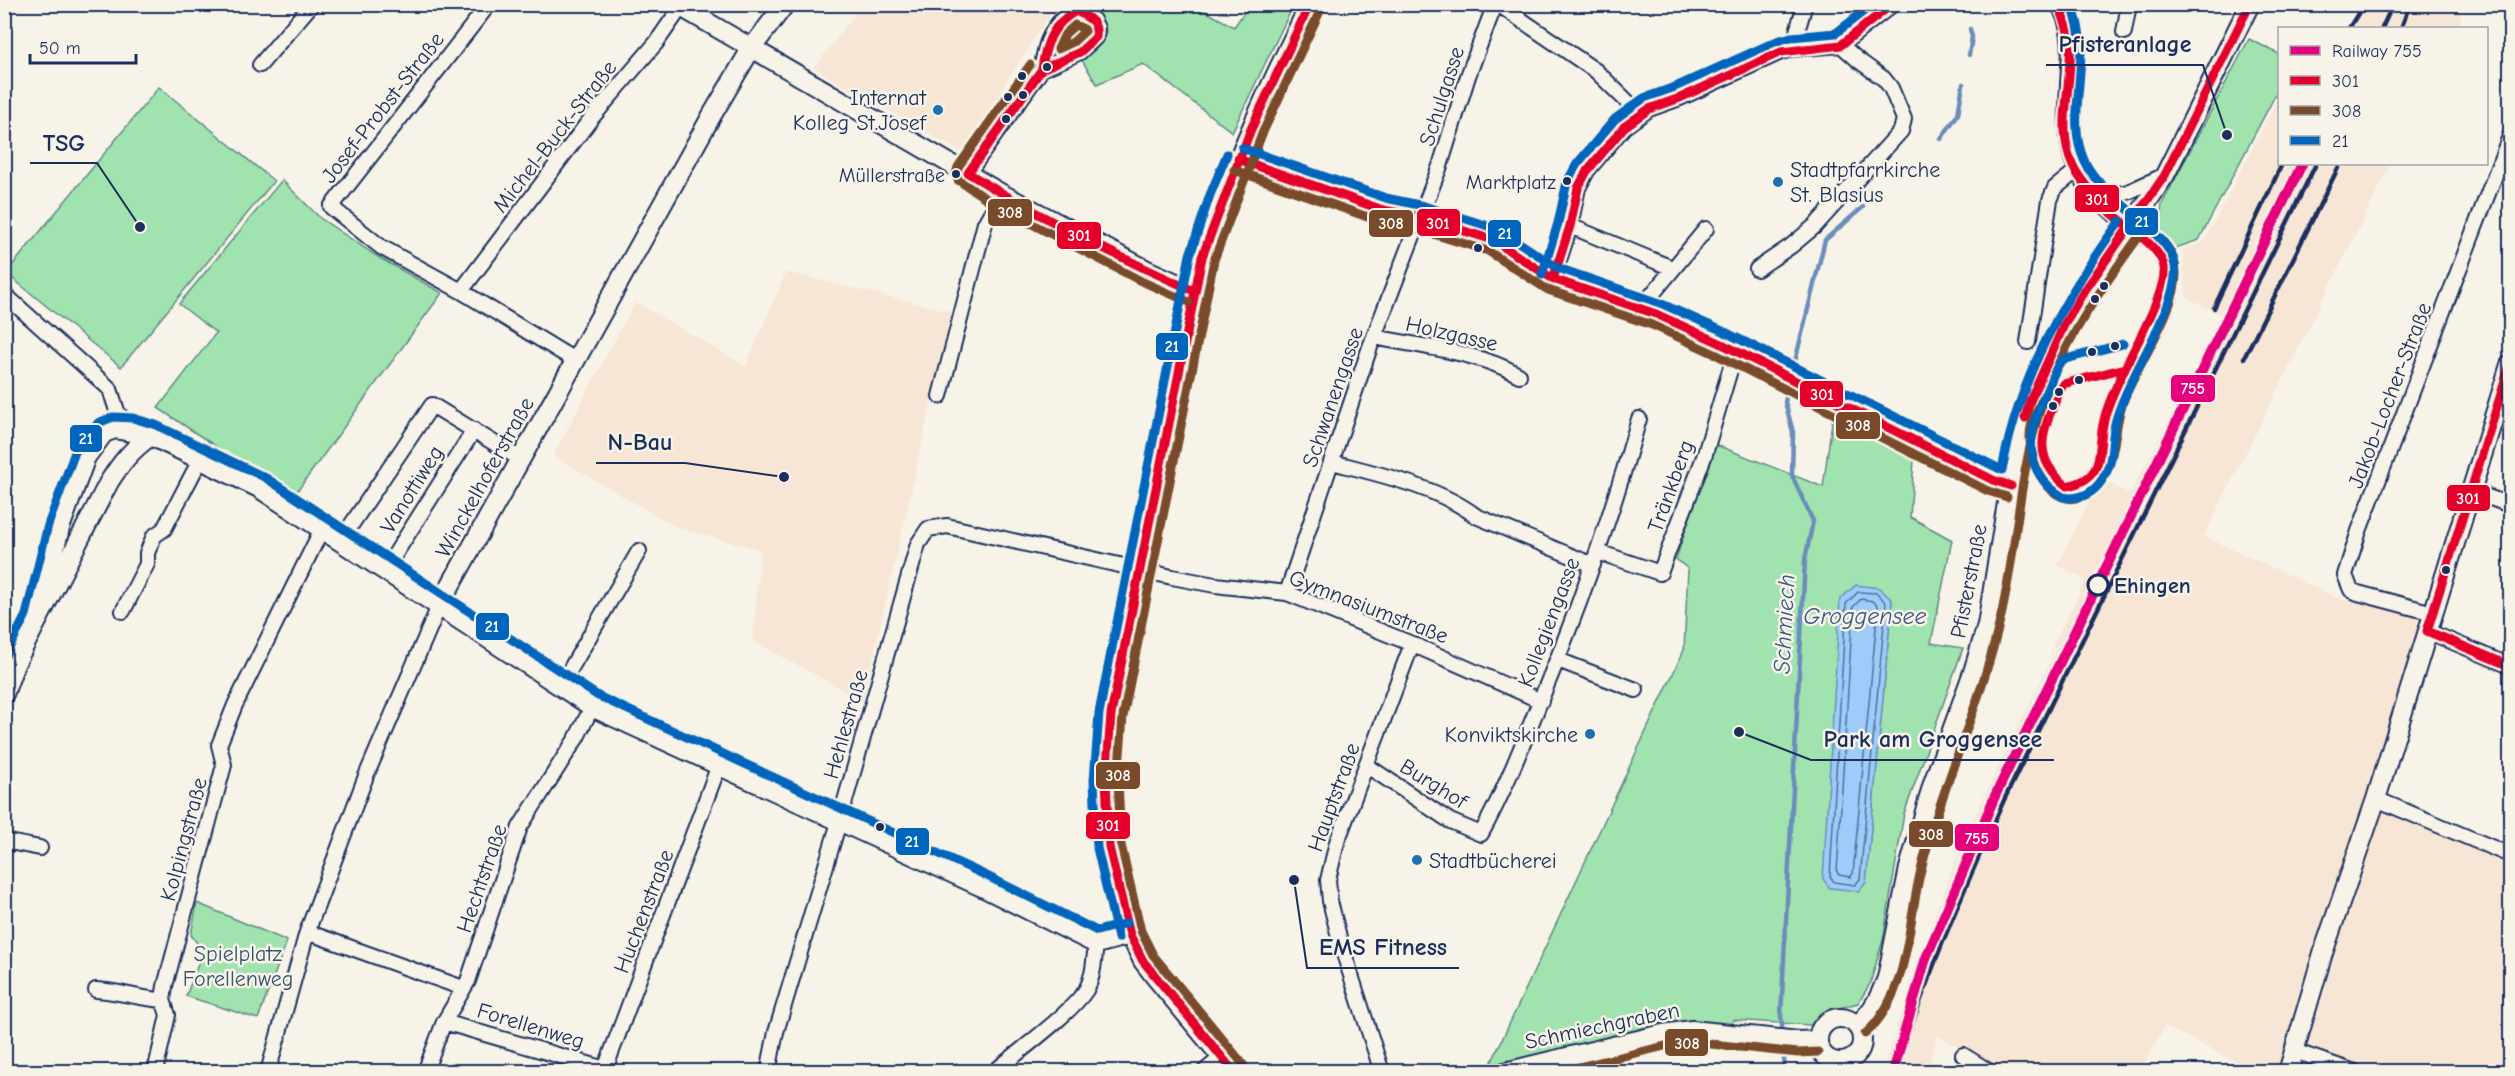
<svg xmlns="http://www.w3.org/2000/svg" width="2515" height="1076" viewBox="0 0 2515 1076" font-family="'Comic Neue',sans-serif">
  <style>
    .built { fill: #f7e6d5 }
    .green { fill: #a0e3ae; stroke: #5e8986; stroke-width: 1.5; fill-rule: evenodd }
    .water { fill: #9eccf9; stroke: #6a8dbb; stroke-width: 1.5 }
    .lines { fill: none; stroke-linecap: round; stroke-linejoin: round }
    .shore { stroke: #4f6e9c; stroke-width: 1.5 }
    .stream { stroke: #6a8dbb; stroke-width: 4.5 }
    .minor-casing { stroke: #1b2f5e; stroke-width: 18 }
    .tertiary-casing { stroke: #1b2f5e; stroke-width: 22 }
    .minor { stroke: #f7f3e8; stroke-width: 14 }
    .tertiary { stroke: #f7f3e8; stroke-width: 18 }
    .rail { stroke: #1b2f5e; stroke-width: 4.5 }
    .bus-1-casing { stroke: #f7f3e8; stroke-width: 14 }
    .bus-2-casing { stroke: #f7f3e8; stroke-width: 14 }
    .bus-3-casing { stroke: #f7f3e8; stroke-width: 14 }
    .bus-1 { stroke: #e4002b; stroke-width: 9 }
    .bus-2 { stroke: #7a4b2a; stroke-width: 9 }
    .bus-3 { stroke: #0065bd; stroke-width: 9 }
    .rail-1-casing { stroke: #f7f3e8; stroke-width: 15 }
    .rail-1 { stroke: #e5007d; stroke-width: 10 }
    .bus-dot { fill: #1b2f5e; stroke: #f7f3e8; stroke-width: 2 }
    .poi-dot { fill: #1f6fb2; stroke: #f7f3e8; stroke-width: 2 }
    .stop-dot { fill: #f7f3e8; stroke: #1b2f5e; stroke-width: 3 }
    .labels { text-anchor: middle; stroke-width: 5; stroke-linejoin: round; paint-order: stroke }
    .bus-label { font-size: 20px; fill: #1b2f5e; stroke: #f7f3e8; text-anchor: end }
    .street-label { font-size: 22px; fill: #1b2f5e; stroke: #f7f3e8 }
    .poi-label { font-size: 22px; fill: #1b2f5e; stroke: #f7f3e8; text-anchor: end }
    .stop-label { font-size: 22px; font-weight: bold; fill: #1b2f5e; stroke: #f7f3e8; text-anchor: start }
    .park-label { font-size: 22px; fill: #36536e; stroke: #f7f3e8 }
    .water-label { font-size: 24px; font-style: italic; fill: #3c5685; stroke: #f7f3e8 }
    .leader { fill: none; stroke: #1b2f5e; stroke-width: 2 }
    .callout-dot { fill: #1b2f5e; stroke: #f7f3e8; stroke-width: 2 }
    .callout-label { font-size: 24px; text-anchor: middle; font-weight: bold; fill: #1b2f5e; stroke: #f7f3e8; stroke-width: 5; stroke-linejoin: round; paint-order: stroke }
    .line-badge { stroke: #f7f3e8; stroke-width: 2 }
    .badge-label { font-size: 16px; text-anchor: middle; font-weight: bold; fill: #fff }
  </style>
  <rect width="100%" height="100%" fill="#f7f3e8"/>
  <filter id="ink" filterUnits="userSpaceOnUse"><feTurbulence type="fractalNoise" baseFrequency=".0167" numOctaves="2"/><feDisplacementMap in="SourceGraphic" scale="12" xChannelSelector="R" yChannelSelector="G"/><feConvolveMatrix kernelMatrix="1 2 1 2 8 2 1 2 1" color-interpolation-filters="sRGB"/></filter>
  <g filter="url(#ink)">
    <path class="built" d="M 862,5 L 862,4 L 1056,5 L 961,152 L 814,68 Z
      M 2361,5 L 2460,5 L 2461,24 L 2459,28 L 2346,28 Z
      M 2279,97 L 2280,164 L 2391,164 L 2204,536 L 2344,601 L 2382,598 L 2425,610 L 2380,804 L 2383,810 L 2510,862 L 2510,1071 L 2355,1071 L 2295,1051 L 2288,1071 L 2254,1071 L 2165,1026 L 2140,1071 L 2002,1071 L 1937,1035 L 1928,1071 L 1883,1072 L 1921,952 L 1965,836 L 2056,649 L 2052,647 L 2086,580 L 2057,565 L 2100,479 L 2130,494 L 2224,316 L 2186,297 L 2183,250 L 2204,242 Z
      M 786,272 L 952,312 L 863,701 L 753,641 L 760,550 L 678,528 L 553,456 L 635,302 L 746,366 Z"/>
    <path class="green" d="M 1181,4 L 1186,7 L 1196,6 L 1234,27 L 1249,5 L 1284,5 L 1292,8 L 1232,132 L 1143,64 L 1097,84 L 1081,59 L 1097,48 L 1106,32 L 1102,20 L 1089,6 L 1090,5 Z
      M 2249,39 L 2279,54 L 2279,88 L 2199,240 L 2172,249 L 2159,226 L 2162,204 Z
      M 159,87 L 274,181 L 121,367 L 6,273 Z
      M 282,180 L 320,218 L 378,257 L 442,293 L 287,505 L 235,475 L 229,455 L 158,408 L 216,333 L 179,304 Z
      M 1834,407 L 1915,446 L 1910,517 L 1952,540 L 1931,643 L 1963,648 L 1904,814 L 1883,940 L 1870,984 L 1858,1003 L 1820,1013 L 1811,1025 L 1733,1020 L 1729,1032 L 1692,1030 L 1505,1071 L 1487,1072 L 1684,650 L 1688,569 L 1676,559 L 1714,444 L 1823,487 ZM 1892,600 L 1866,882 L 1859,891 Z
      M 197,903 L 287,941 L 258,1019 L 186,996 L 203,951 L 191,935 Z"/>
    <path class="water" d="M 1856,585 L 1879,588 L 1892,600 L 1866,882 L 1859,891 L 1830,888 L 1823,879 L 1840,599 Z"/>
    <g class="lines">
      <path class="shore" d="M 1858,592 L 1877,593 L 1886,603 L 1860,879 L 1855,885 L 1834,882 L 1830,876 L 1846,604 Z
        M 1861,599 L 1873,601 L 1878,606 L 1853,874 L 1850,877 L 1839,875 L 1837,872 L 1853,607 Z"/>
      <path class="stream" d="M 1969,55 L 1972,37 L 1970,29
        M 1941,139 L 1958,114 L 1963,84
        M 1783,1036 L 1781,1016 L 1805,560 L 1813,521 L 1792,476 L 1793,432 L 1785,402 L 1825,240 L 1863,207
        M 1783,1044 L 1785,1072"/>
      <g class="minor-casing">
        <path id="minor" d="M 1498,4 L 1596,71 L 1640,114
          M 2058,4 C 2070,24 2071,45 2069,67 C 2064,153 2061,171 2130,228
          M 2124,32 L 2129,4
          M 1841,45 L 1893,4
          M 1792,49 L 1805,4
          M 260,65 L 312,4
          M 1238,159 L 1383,210 L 1420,217
          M 968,173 L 1042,69 L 1080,52 L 1096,37 L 1097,28 L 1093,20 L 1076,11 C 1053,20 1044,45 1042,69
          M 2089,192 L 2114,195 L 2128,192 L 2165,175
          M 1570,226 L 1672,268
          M 1757,269 L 1791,246 L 1815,226 L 1901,131 L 1904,119 L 1891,88 L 1884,79 L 1858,60 L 1841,45 L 1792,49 L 1781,52 L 1680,98 L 1649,109 L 1624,127 L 1587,171 L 1578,188 L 1570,226 L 1553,279 L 1656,314 L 1720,343 L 1993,480 L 2011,486
          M 461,291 L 381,247 L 331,207 L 489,4
          M 4,294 L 110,389 L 117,411 L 130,430
          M 1640,309 L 1706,229
          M 1374,337 C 1422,347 1476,351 1519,375
          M 2028,342 L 2050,200 L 2055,188 L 2076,171
          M 576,361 L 461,291 L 590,120 L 656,43 L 681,7
          M 940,396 L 985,223 L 1002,194
          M 1332,462 C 1378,474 1438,487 1476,516 L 1593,565
          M 2471,491 L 2510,505
          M 341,540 L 432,405 L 522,460
          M 1598,552 L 1660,573 L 1704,457 L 1736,350
          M 385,570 L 474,430
          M 1287,593 L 1370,347 L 1440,166 L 1468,76 L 1495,4
          M 123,611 L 147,564 L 147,553 L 154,536 L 164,529 L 201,458
          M 2433,613 L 2358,593 L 2351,590 L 2345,575 L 2359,531 L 2510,136
          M 2427,631 L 2510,666
          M 1558,660 L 1636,690
          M 560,687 L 639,551
          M 1366,765 L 1450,821 L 1481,834 C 1503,794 1520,751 1537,709 C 1577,614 1611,518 1639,419
          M 2376,799 L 2510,855
          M 4,841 L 40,848
          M 307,932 L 463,988
          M 96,990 C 119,991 140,999 163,1000
          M 444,1022 L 605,1069
          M 2294,1051 L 2355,1072
          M 1963,1055 L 1990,1072
          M 155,1072 L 168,1015 L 163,1000 L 165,986 L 224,765 L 219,745 L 235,705 L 322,529
          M 268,1072 L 307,932 L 366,776 L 439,606
          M 425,1072 L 444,1022 L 468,981 L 520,827 L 577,737 L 592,707
          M 604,1072 L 719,765
          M 768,1072 L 776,1032 L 839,822 L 918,544 L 928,529 L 947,526 L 1172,577 L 1215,585 L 1287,593 L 1412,644 L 1541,701
          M 994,1072 C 1018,1052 1070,1014 1086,990 C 1094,976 1094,959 1096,944
          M 1204,1072 L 1222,1057
          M 1382,1072 L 1340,941 L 1330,901 L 1328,880 L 1337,842 L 1412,644"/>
      </g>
      <g class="tertiary-casing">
        <path id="tertiary" d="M 676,4 L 1002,194 L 1147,270 L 1194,291
          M 439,606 L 712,115 L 751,49 L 785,4
          M 37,619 L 60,528 L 86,457 L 104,433 L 115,429 L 151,436 L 259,488 L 592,707 L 982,887 L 1096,944 L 1130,935
          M 4,694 L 15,664 L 109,482 C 121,463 132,449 151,436
          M1818 1040a22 22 0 1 1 44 0a22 22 0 1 1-44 0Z
          M 1857,1025 C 1873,1012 1880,996 1887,978 L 1909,868 L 1933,783 L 1973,672 L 1987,625 L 2015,454 L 2030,401 L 2064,325 L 2081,296 L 2130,228 L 2165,175 L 2250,4
          M 1234,1072 L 1156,978 L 1143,961 L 1130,935 L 1109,847 L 1106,779 L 1111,715 L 1202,257 C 1230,170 1269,87 1310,4
          M 1505,1072 L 1663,1034 L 1692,1030 L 1799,1041 L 1817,1040
          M 2288,1072 L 2323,953 L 2376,799 L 2510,365"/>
      </g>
      <use href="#minor" class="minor"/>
      <use href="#tertiary" class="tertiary"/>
      <path class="rail" d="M 2349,28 L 2364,4
        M 2382,28 L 2393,4
        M 2401,28 L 2410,4
        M 2214,308 L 2282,164
        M 2244,358 L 2340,164
        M 1897,1072 C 1925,978 1964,889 2004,800 L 2316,164"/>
      <g class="bus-1-casing">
        <path id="bus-1" d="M 2058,4 C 2064,17 2069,29 2070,44 C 2073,84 2055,128 2073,166 C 2081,182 2094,196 2107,209 C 2123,224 2160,245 2164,267 C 2167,291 2136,344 2125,368
          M 1076,11 C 1089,18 1098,21 1096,37 L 1080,52 L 1042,69 C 1045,44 1053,23 1076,11 Z
          M 1841,45 L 1892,4
          M 1238,159 L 1383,210 L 1420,217 L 1493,240 L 1553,279 L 1656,314 L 1720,343 L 1993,480 L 2011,486
          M 968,173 L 1042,69
          M 968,173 C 1040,217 1117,257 1194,291
          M 1553,279 L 1570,226 L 1578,188 L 1587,171 L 1624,127 L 1649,109 L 1680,98 L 1781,52 L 1841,45
          M 2125,368 C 2117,385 2108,402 2104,420 C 2096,451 2108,478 2067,486 C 2026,455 2046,423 2063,384 Z
          M 2025,418 L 2030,401 L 2064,325 L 2081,296 L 2165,175 L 2250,4
          M 2427,631 L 2510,365
          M 2427,631 L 2510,666
          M 1234,1072 L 1143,961 L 1130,935 L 1109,847 L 1106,779 L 1111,715 L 1202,257 L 1251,129 L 1310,4"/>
      </g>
      <g class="bus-2-casing">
        <path id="bus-2" d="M 1075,25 L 1084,29 L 1085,31 L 1073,42 L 1058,49 L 1065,34 Z
          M 1030,65 L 958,167 L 956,174 L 958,180 L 996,205 L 1141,281 L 1189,302
          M 1234,170 L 1379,221 L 1417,229 L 1488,251 L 1548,290 L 1652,325 L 1715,354 L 1988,491 L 2007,497
          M 2045,394 C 2039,407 2030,421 2030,436 C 2029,467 2056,518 2092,491 C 2118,471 2112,430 2123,402 C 2136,367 2178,308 2176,272 C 2175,248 2155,233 2138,219
          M 1865,1034 C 1910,994 1907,925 1921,870 C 1941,788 1978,711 1998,629 C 2017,556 2017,479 2041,407 C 2062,343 2101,289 2140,235
          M 1243,1064 L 1153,955 L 1141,931 L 1121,845 L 1118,779 L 1123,717 L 1214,260 L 1262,134 L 1321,9
          M 1558,1072 L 1665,1046 L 1692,1042 L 1798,1053 L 1818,1052"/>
      </g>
      <g class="bus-3-casing">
        <path id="bus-3" d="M 2071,4 C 2096,58 2063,113 2084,160 C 2102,200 2170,231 2175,265 C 2181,304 2125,380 2115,424 C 2110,446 2115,465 2099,484 C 2091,495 2075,500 2063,497 C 2019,470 2028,430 2047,390 C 2051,380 2055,368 2062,360 L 2123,344
          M 1242,148 L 1386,198 L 1424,206 L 1498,229 L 1558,268 L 1660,303 L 1725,332 L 2002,470 C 2019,377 2064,297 2120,221
          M 1542,275 L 1558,223 L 1567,182 L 1577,164 L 1615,119 L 1644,98 L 1675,87 L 1777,41 L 1791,37 L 1836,33 L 1873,4
          M 4,658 L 26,615 L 48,525 L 75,452 L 98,423 L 113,417 L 133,418 L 156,425 L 266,478 L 598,696 L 987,876 L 1097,931 L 1127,923
          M 1118,938 L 1097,848 L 1094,780 L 1099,713 L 1190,255 L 1210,195 L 1227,154"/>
      </g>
      <use href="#bus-1" class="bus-1"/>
      <use href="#bus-2" class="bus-2"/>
      <use href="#bus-3" class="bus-3"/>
      <g class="rail-1-casing">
        <path id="rail-1" d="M 1893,1072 L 1926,958 L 1995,796 L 2302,164"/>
      </g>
      <use href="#rail-1" class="rail-1"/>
    </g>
  </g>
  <g class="bus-dot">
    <circle cx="1047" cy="67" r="5"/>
    <circle cx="1022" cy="76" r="5"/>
    <circle cx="1023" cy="95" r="5"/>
    <circle cx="1008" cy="97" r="5"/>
    <circle cx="1006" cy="119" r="5"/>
    <circle cx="956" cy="174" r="5"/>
    <circle cx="1567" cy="181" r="5"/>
    <circle cx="1478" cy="248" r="5"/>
    <circle cx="2104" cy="286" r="5"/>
    <circle cx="2095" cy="299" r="5"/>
    <circle cx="2115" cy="346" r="5"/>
    <circle cx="2092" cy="352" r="5"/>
    <circle cx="2079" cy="380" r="5"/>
    <circle cx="2059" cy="392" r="5"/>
    <circle cx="2053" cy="406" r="5"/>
    <circle cx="2446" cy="570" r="5"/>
    <circle cx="880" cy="827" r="5"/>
  </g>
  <g class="poi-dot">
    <circle cx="938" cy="110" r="6"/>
    <circle cx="1778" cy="182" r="6"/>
    <circle cx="1590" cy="734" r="6"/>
    <circle cx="1417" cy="860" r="6"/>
  </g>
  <circle class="stop-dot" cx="2098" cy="585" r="10"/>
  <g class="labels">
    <g class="bus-label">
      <text x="945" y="182">Müllerstraße</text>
      <text x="1556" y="189">Marktplatz</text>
    </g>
    <g class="street-label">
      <text transform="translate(1441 96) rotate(-72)" y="8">Schulgasse</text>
      <text transform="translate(382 107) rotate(-52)" y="8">Josef-Probst-Straße</text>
      <text transform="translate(554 136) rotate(-52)" y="8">Michel-Buck-Straße</text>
      <text transform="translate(1452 333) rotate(13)" y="8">Holzgasse</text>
      <text transform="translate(2389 395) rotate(-69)" y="8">Jakob-Locher-Straße</text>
      <text transform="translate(1332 397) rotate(-71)" y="8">Schwanengasse</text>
      <text transform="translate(484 477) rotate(-61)" y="8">Winckelhoferstraße</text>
      <text transform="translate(1670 486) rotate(-70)" y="8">Tränkberg</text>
      <text transform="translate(411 489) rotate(-58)" y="8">Vanottiweg</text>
      <text transform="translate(1968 581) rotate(-79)" y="8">Pfisterstraße</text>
      <text transform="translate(1369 606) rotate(21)" y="8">Gymnasiumstraße</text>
      <text transform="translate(1548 622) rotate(-69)" y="8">Kollegiengasse</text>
      <text transform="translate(845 724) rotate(-74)" y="8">Hehlestraße</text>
      <text transform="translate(1434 783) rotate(32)" y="8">Burghof</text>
      <text transform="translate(1333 797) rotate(-70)" y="8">Hauptstraße</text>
      <text transform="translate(183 839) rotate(-75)" y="8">Kolpingstraße</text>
      <text transform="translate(481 878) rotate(-71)" y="8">Hechtstraße</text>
      <text transform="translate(643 911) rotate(-69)" y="8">Huchenstraße</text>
      <text transform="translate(531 1025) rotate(17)" y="8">Forellenweg</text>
      <text transform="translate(1602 1025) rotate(-12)" y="8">Schmiechgraben</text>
    </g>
    <g class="poi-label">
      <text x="926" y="105">Internat<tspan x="926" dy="25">Kolleg St.Josef</tspan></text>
      <text x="1790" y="177" text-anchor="start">Stadtpfarrkirche<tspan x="1790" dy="25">St. Blasius</tspan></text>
      <text x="1578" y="742">Konviktskirche</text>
      <text x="1429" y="868" text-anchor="start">Stadtbücherei</text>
    </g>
    <g class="stop-label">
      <text x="2114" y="593">Ehingen</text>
    </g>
    <g class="park-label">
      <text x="238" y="961">Spielplatz<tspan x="238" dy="25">Forellenweg</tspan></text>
    </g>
    <g class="water-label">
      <text x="1865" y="624">Groggensee</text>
      <text transform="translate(1784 624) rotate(-87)" y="8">Schmiech</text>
    </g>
  </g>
  <path class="leader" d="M2227 135L2203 65H2046M140 227L97 163H30M784 477L685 463H596M1739 732L1811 760H2054M1294 880L1307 968H1459"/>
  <g class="callout-dot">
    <circle cx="2227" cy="135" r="6"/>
    <circle cx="140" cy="227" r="6"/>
    <circle cx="784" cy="477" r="6"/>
    <circle cx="1739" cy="732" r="6"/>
    <circle cx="1294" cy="880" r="6"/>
  </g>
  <g class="callout-label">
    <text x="2125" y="52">Pfisteranlage</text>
    <text x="64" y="151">TSG</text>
    <text x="640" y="450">N-Bau</text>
    <text x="1933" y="747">Park am Groggensee</text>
    <text x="1383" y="955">EMS Fitness</text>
  </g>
  <g class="line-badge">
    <rect x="2074" y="184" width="46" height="29" rx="6" fill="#e4002b"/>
    <rect x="987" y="198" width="46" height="29" rx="6" fill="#7a4b2a"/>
    <rect x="2124" y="207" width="35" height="29" rx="6" fill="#0065bd"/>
    <rect x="1416" y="208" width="45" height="29" rx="6" fill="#e4002b"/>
    <rect x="1368" y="209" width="46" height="29" rx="6" fill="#7a4b2a"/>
    <rect x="1487" y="219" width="35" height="29" rx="6" fill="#0065bd"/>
    <rect x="1056" y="221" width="46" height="29" rx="6" fill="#e4002b"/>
    <rect x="1155" y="332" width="34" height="29" rx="6" fill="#0065bd"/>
    <rect x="2170" y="374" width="46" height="29" rx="6" fill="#e5007d"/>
    <rect x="1799" y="380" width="45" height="28" rx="6" fill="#e4002b"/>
    <rect x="1835" y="411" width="46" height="29" rx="6" fill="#7a4b2a"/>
    <rect x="69" y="424" width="34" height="29" rx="6" fill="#0065bd"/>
    <rect x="2446" y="484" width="45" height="28" rx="6" fill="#e4002b"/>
    <rect x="475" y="612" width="35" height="29" rx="6" fill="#0065bd"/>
    <rect x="1095" y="761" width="46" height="29" rx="6" fill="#7a4b2a"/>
    <rect x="1085" y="811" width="46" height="29" rx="6" fill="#e4002b"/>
    <rect x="1908" y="820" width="46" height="28" rx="6" fill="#7a4b2a"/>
    <rect x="1954" y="823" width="46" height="29" rx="6" fill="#e5007d"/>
    <rect x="895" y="827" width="35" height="29" rx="6" fill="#0065bd"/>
    <rect x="1664" y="1028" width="45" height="29" rx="6" fill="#7a4b2a"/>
  </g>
  <g class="badge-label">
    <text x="2097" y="205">301</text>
    <text x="1010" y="218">308</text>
    <text x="2142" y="227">21</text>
    <text x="1438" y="229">301</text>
    <text x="1391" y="229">308</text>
    <text x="1505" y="239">21</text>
    <text x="1079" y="241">301</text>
    <text x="1172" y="352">21</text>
    <text x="2193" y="394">755</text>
    <text x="1822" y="400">301</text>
    <text x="1858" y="431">308</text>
    <text x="86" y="444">21</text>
    <text x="2468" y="504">301</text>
    <text x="492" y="632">21</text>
    <text x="1118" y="781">308</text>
    <text x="1108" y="831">301</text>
    <text x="1931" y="840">308</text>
    <text x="1977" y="844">755</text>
    <text x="912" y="847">21</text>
    <text x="1687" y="1049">308</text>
  </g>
  <rect width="2515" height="1076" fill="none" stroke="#f7f3e8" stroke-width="24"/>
  <rect x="12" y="12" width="2491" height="1052" fill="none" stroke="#1b2f5e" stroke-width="2" filter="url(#ink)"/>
  <rect x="2278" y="27" width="210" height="138" fill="#f7f3e8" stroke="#9fa5b1" stroke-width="1.5"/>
  <rect x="2290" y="46" width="30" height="9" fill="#e5007d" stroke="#9fa5b1" stroke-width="1.5"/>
  <text x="2332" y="57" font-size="18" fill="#1b2f5e">Railway 755</text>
  <rect x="2290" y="76" width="30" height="9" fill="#e4002b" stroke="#9fa5b1" stroke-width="1.5"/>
  <text x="2332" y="87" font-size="18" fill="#1b2f5e">301</text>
  <rect x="2290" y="106" width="30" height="9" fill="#7a4b2a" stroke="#9fa5b1" stroke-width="1.5"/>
  <text x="2332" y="117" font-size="18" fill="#1b2f5e">308</text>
  <rect x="2290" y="136" width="30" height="9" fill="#0065bd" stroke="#9fa5b1" stroke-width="1.5"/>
  <text x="2332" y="147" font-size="18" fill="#1b2f5e">21</text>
  <path d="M30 54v9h106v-9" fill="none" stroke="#1b2f5e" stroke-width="3"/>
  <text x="39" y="54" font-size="18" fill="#1b2f5e" stroke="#f7f3e8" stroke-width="4.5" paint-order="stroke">50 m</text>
</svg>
